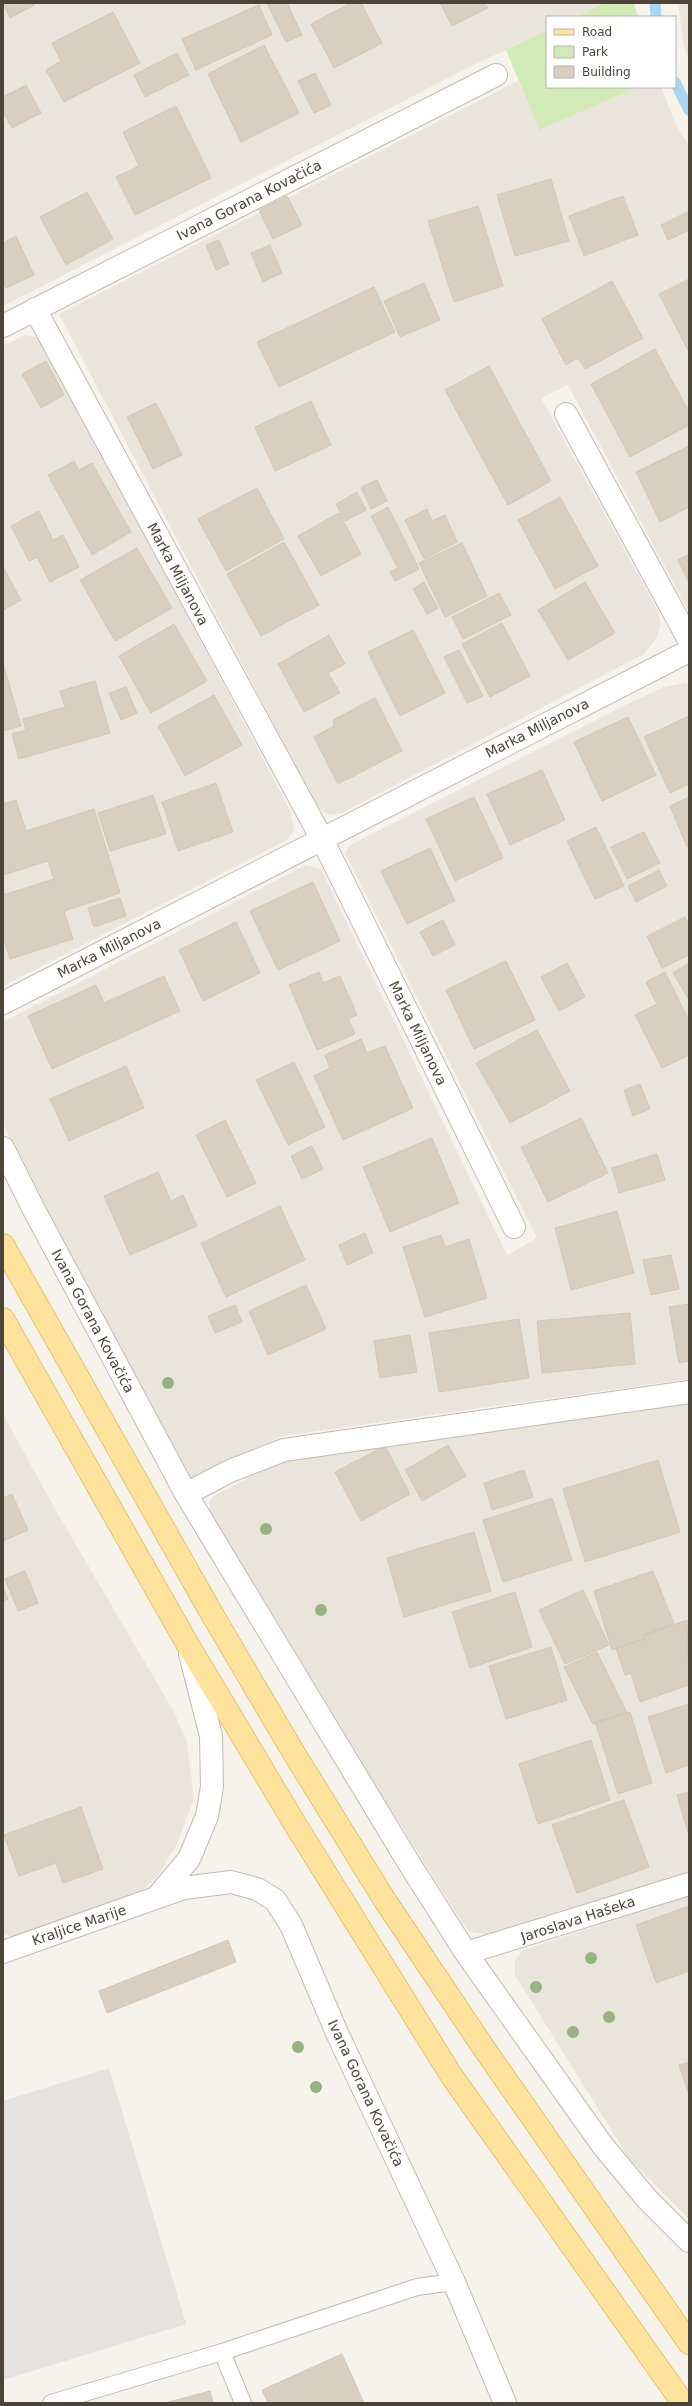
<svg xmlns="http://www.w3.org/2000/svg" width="692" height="2406" viewBox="0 0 692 2406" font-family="'DejaVu Sans',sans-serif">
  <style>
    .residential { fill: #eae5da }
    .green { fill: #d2eab5 }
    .parking { fill: #e5e3e0 }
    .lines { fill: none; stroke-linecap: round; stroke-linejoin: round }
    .stream { stroke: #a9d4f2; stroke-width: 11 }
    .building { fill: #d8cfc1; stroke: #d3c7b4 }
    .lane-casing { stroke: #c2bbae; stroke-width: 18 }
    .street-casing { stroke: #c2bbae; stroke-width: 24 }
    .primary-casing { stroke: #e6c16a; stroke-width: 24 }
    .lane { stroke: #fff; stroke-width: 16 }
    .street { stroke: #fff; stroke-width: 22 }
    .primary { stroke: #ffe39c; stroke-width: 22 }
    .tree { fill: #97b381 }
    .labels { text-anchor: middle; stroke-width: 3.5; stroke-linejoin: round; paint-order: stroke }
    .street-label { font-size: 14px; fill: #4b4439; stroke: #fff }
  </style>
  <rect width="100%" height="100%" fill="#f6f3ec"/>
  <path class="residential" d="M 3,3 L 605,3 L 575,17 L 547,17 L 547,30 L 468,68 L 3,306 Z
    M 678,3 L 689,3 L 689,58 L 684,47 Z
    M 518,81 L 539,129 L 637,87 L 661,87 L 676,125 L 689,146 L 689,612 L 568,385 L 541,398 L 658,611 L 660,626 L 656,639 L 644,654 L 342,813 L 329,815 L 317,807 L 59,314 Z
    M 25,335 L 41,338 L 290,810 L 294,830 L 287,840 L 3,986 L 3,346 Z
    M 686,683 L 689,686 L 689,1379 L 282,1436 L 196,1479 L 190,1476 L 78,1272 L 38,1196 L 3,1123 L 3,1022 L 306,865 L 321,869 L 507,1255 L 537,1238 L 345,853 L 350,845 L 627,704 L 664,687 Z
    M 689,1398 L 689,1874 L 498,1936 L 470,1932 L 463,1924 L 310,1682 L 210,1512 L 209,1502 L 214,1496 L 284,1459 Z
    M 3,1414 L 55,1509 L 174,1712 L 187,1743 L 194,1798 L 177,1844 L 157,1877 L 142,1890 L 22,1938 L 10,1937 L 3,1933 Z
    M 689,1896 L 689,2219 L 630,2160 L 515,1975 L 515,1961 L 523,1950 Z"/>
  <path class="green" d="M 605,3 L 634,3 L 638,17 L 575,17 Z
    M 547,30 L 547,87 L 637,87 L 539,130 L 506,50 Z"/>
  <path class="parking" d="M 109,2068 L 186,2324 L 3,2380 L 3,2101 Z"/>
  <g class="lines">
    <path class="stream" d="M 655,3 L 656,17
      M 675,82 L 689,110"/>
  </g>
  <path class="building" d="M 3,3 L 33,3 L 34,5 L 10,18 Z
    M 267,3 L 287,3 L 302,35 L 286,42 Z
    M 351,3 L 361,3 L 382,43 L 334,68 L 311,24 Z
    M 440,3 L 485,3 L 488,8 L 452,26 Z
    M 259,5 L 272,35 L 196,70 L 182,39 Z
    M 113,12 L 140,63 L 64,102 L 46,70 L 61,61 L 52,43 Z
    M 264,45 L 299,113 L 241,142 L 208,74 Z
    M 177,53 L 189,75 L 145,97 L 134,75 Z
    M 315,73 L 331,105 L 314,113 L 298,81 Z
    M 26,85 L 41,113 L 12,128 L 3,112 L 3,97 Z
    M 176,106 L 211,178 L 135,215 L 116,177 L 139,166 L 123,132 Z
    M 551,179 L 569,241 L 515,256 L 497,195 Z
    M 87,192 L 113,239 L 66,265 L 40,217 Z
    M 287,196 L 302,225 L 273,239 L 259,210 Z
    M 623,196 L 638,235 L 584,256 L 569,216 Z
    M 478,206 L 503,286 L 454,302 L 428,221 Z
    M 689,211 L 689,230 L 668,240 L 661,225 Z
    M 16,236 L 34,275 L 6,288 L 3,283 L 3,243 Z
    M 219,240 L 229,264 L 216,270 L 206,245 Z
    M 270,245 L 282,273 L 263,282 L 251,253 Z
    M 689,279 L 689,352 L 659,294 Z
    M 612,281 L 643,338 L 585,369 L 578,358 L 566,365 L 542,319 Z
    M 424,283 L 440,320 L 400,337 L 384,301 Z
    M 374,287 L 395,332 L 279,387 L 257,342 Z
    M 655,349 L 689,412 L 689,425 L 630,457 L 591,384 Z
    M 46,361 L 64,395 L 41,408 L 22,374 Z
    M 489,366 L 551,481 L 508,505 L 445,390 Z
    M 311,401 L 331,445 L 275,471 L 255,427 Z
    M 156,403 L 182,455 L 153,469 L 127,417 Z
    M 689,446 L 689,507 L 660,522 L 636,472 Z
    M 74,461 L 79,470 L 92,463 L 131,532 L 92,555 L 48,475 Z
    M 377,480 L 387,501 L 371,509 L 361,487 Z
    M 257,488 L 284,539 L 226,571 L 198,519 Z
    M 357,492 L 366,510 L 345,521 L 336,504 Z
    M 560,497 L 598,566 L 555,589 L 518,520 Z
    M 388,507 L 419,569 L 395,581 L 390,572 L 398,568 L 371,516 Z
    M 427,509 L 432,521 L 445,515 L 457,542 L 424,559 L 405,520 Z
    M 39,511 L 53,540 L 63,535 L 79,567 L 50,582 L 37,557 L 29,561 L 11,526 Z
    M 339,513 L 361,554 L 321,576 L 298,536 Z
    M 284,542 L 319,605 L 261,636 L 227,574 Z
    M 462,543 L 487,596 L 445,617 L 419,563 Z
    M 137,548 L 172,608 L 115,641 L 80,580 Z
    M 689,554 L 689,582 L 678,560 Z
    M 3,567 L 21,600 L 3,610 Z
    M 424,582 L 438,608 L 427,614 L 413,589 Z
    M 585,582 L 615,633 L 568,660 L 538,610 Z
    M 499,593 L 511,615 L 463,639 L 452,617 Z
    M 502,623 L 530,676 L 490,697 L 462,644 Z
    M 174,624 L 207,681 L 151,713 L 119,656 Z
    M 413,630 L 445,693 L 400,716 L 368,652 Z
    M 329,635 L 345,664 L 328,673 L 340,693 L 304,712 L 278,664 Z
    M 459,650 L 483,696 L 467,703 L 444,657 Z
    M 3,663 L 21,726 L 3,731 Z
    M 95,681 L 110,733 L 19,759 L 12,734 L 26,730 L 23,719 L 65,707 L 60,691 Z
    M 126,687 L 137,713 L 121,720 L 109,693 Z
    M 214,695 L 242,745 L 185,776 L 158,726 Z
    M 375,698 L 402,751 L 338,784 L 314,737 L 334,726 L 333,720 Z
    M 689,716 L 689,784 L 670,793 L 644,737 Z
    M 628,717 L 656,775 L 602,801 L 574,742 Z
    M 542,770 L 565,820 L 510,845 L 487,794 Z
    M 216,783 L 233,832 L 178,851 L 162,802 Z
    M 153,795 L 166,834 L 110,851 L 98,813 Z
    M 474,797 L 503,858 L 455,881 L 426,819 Z
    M 689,797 L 689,846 L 687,847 L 670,806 Z
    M 16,800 L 26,831 L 94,809 L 120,893 L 64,911 L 73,939 L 10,959 L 3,936 L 3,895 L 54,879 L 48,861 L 3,875 L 3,804 Z
    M 596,827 L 624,886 L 595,899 L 567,841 Z
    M 644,832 L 660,863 L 627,879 L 611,847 Z
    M 430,848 L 455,901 L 407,924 L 381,871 Z
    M 659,870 L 667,886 L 636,902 L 628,886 Z
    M 313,882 L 340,941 L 278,970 L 250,911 Z
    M 120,898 L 126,916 L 94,927 L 88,908 Z
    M 685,917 L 689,926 L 689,955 L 662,968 L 647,936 Z
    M 443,920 L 455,945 L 433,956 L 420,932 Z
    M 236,922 L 260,973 L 203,1001 L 179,950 Z
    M 506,961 L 535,1020 L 474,1049 L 446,990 Z
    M 567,963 L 585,997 L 559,1011 L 541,977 Z
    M 689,963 L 689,1000 L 673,973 Z
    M 319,972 L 323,983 L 340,976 L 357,1015 L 348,1019 L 355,1034 L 317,1050 L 289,985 Z
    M 665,972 L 689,1021 L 689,1055 L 662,1068 L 635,1015 L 657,1004 L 646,982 Z
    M 164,976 L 180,1011 L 52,1069 L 28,1016 L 96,985 L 104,1003 Z
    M 537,1030 L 570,1091 L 510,1123 L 476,1063 Z
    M 361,1039 L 367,1053 L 385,1046 L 413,1108 L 343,1140 L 314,1076 L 330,1068 L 325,1055 Z
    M 294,1062 L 325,1127 L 288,1145 L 256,1080 Z
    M 126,1066 L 144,1108 L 69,1141 L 50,1099 Z
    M 640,1084 L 650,1109 L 633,1116 L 624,1090 Z
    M 581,1118 L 608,1173 L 548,1202 L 521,1147 Z
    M 225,1120 L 256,1183 L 227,1197 L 196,1135 Z
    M 432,1138 L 459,1203 L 390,1232 L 363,1167 Z
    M 312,1146 L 323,1169 L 302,1179 L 291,1156 Z
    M 657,1154 L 665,1180 L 619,1193 L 612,1168 Z
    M 158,1172 L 171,1201 L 183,1195 L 197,1226 L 130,1255 L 104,1196 Z
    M 280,1206 L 305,1260 L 226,1297 L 201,1243 Z
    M 617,1211 L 634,1273 L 571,1290 L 555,1228 Z
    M 365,1233 L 373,1253 L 347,1265 L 339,1245 Z
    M 441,1235 L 445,1247 L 469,1239 L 487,1298 L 425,1317 L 403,1247 Z
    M 671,1255 L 679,1289 L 651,1295 L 643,1260 Z
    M 306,1285 L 326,1329 L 268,1355 L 249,1311 Z
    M 689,1304 L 689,1361 L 679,1363 L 669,1307 Z
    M 235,1305 L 242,1322 L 215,1333 L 208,1316 Z
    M 630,1313 L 635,1364 L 542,1373 L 537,1321 Z
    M 519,1319 L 529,1378 L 439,1392 L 429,1333 Z
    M 410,1335 L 417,1372 L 380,1378 L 374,1341 Z
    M 448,1445 L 466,1476 L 422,1501 L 405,1470 Z
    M 385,1446 L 410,1494 L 361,1521 L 335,1472 Z
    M 658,1460 L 680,1532 L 585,1562 L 563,1489 Z
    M 524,1470 L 533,1497 L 492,1510 L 484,1483 Z
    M 12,1494 L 28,1530 L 3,1541 L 3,1498 Z
    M 552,1498 L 572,1560 L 503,1582 L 483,1520 Z
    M 474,1532 L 491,1591 L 404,1617 L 387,1558 Z
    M 25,1571 L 38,1603 L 18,1611 L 5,1579 Z
    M 653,1571 L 674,1624 L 644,1635 L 645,1639 L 612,1650 L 594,1591 Z
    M 3,1587 L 8,1599 L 3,1601 Z
    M 583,1590 L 609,1645 L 565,1664 L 539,1610 Z
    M 515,1592 L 532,1647 L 470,1668 L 452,1612 Z
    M 687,1620 L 689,1685 L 640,1702 L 631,1673 L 625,1675 L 616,1648 L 645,1639 L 644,1635 Z
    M 551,1647 L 567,1700 L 506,1719 L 489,1666 Z
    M 597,1652 L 627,1713 L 593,1724 L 564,1667 Z
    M 689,1704 L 689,1765 L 666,1773 L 648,1717 Z
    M 630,1712 L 652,1783 L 618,1794 L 595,1722 Z
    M 591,1740 L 610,1800 L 538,1824 L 519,1764 Z
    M 689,1792 L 689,1836 L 677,1795 Z
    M 624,1800 L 649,1867 L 577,1893 L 552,1825 Z
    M 81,1807 L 103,1869 L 63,1883 L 56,1863 L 19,1876 L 4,1835 Z
    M 689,1906 L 689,1971 L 656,1983 L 636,1925 Z
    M 228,1940 L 236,1962 L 107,2013 L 99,1991 Z
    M 689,2062 L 689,2094 L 679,2065 Z
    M 342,2354 L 364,2403 L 268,2403 L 262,2390 Z
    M 210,2391 L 213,2403 L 165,2403 Z"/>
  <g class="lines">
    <g class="lane-casing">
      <path id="lane" d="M 222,2352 L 243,2403
        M 51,2403 L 222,2352 L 417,2287 L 454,2282"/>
    </g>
    <g class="street-casing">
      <path id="street" d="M 35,309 L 322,839 L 514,1227
        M 3,326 L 496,75
        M 566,414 L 689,640
        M 3,1003 L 689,651
        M 3,1148 L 33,1208 L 186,1494 L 407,1860 L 466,1953 L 603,2146 L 647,2199 L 689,2241
        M 186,1494 L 230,1471 L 284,1450 L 689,1392
        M 157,1897 L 189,1859 L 207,1816 L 212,1787 L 211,1736 L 190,1654
        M 3,1952 L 184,1888 L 231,1882 L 257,1889 L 275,1900 L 291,1925 L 337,2033 L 454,2282 L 505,2403
        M 466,1953 L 689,1884"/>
    </g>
    <g class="primary-casing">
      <path id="primary" d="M 3,1245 L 212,1614 L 292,1750 L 384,1899 L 481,2044 L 689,2343
        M 3,1319 L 188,1645 L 298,1829 L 451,2075 L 683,2403"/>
    </g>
    <use href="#lane" class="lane"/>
    <use href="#street" class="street"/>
    <use href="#primary" class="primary"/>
  </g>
  <g class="tree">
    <circle cx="168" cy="1383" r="6"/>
    <circle cx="266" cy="1529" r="6"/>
    <circle cx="321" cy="1610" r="6"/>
    <circle cx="591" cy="1958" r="6"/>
    <circle cx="536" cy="1987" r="6"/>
    <circle cx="609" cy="2017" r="6"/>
    <circle cx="573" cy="2032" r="6"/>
    <circle cx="298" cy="2047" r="6"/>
    <circle cx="316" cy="2087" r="6"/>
  </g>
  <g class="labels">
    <g class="street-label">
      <text transform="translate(249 200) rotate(-27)" y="5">Ivana Gorana Kovačića</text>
      <text transform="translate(178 574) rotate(62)" y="5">Marka Miljanova</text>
      <text transform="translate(537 728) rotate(-27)" y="5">Marka Miljanova</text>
      <text transform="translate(109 948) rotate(-27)" y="5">Marka Miljanova</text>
      <text transform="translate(418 1033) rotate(64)" y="5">Marka Miljanova</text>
      <text transform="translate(93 1321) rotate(62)" y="5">Ivana Gorana Kovačića</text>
      <text transform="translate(578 1919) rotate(-18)" y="5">Jaroslava Hašeka</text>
      <text transform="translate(79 1925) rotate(-19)" y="5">Kraljice Marije</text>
      <text transform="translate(366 2093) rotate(65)" y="5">Ivana Gorana Kovačića</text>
    </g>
  </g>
  <rect width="692" height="2406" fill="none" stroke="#4b4439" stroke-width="8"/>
  <rect x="546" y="16" width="130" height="72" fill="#ffffff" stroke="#b7b4b0"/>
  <rect x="554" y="29" width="20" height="6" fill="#ffe39c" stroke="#b7b4b0"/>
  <text x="582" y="36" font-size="12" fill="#4b4439">Road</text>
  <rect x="554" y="46" width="20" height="12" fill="#d2eab5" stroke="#b7b4b0"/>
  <text x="582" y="56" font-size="12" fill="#4b4439">Park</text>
  <rect x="554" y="66" width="20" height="12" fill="#d8cfc1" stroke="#b7b4b0"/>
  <text x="582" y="76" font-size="12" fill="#4b4439">Building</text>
</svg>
